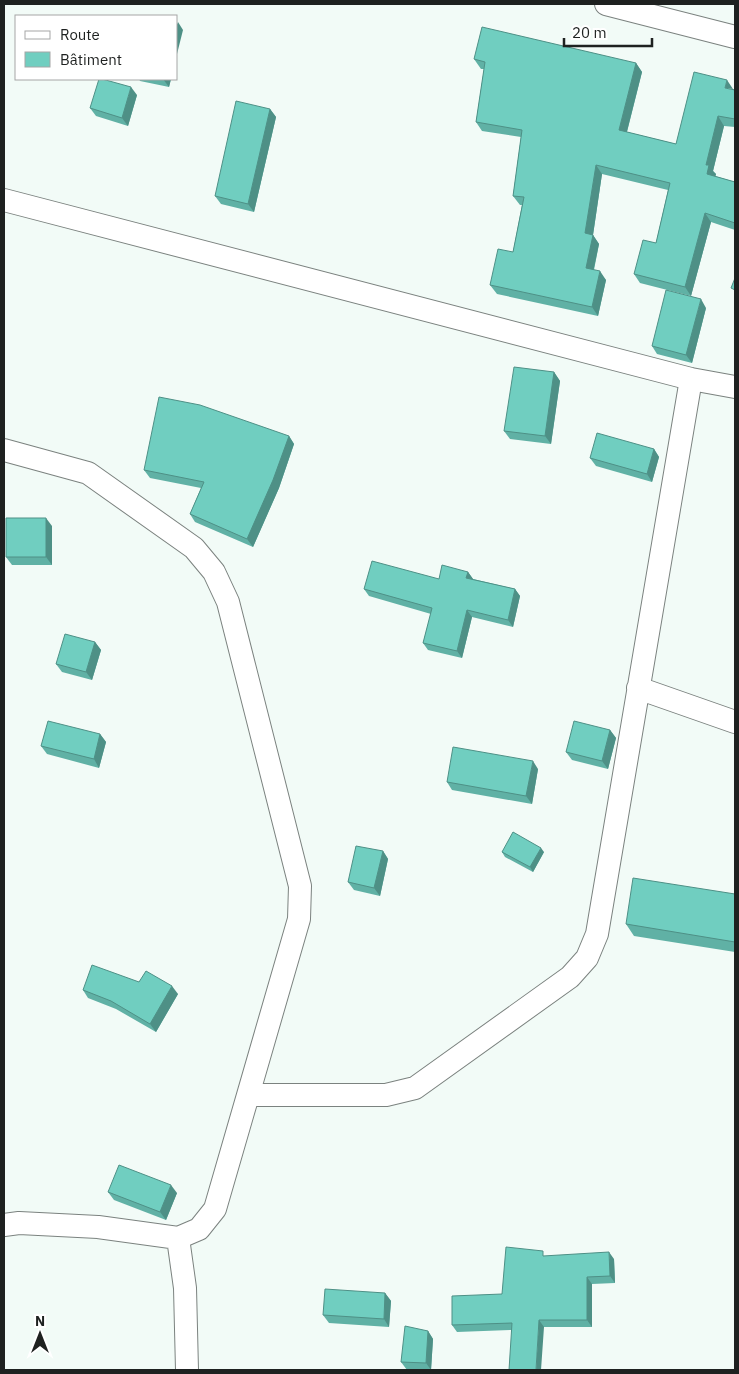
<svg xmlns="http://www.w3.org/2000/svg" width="739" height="1374" viewBox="0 0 739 1374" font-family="'IBM Plex Sans',sans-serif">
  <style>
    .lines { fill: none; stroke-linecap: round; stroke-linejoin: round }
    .street-casing { stroke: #7b827f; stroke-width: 24 }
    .street { stroke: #fff; stroke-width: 22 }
    .wall { fill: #60b1a5 }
    .shaded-wall { fill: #4e9086 }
    .building { fill: #70cec0; stroke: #4e9086 }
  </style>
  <rect width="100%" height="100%" fill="#f2fbf7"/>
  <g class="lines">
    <g class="street-casing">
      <path id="street" d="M 606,4 L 735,37
        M 4,200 L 691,379 L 735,387
        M 4,450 L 88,473 L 194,548 L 214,572 L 228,602 L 300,886 L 299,919 L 215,1209 L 199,1229 L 178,1238 L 98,1227 L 19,1223 L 4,1225
        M 638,688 L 735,722
        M 249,1095 L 386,1095 L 415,1088 L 570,977 L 587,958 L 597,934 L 691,379
        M 178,1238 L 185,1288 L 187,1370"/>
    </g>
    <use href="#street" class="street"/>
  </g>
  <path class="wall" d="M 474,59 L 636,63 L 642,72 L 627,132 L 676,144 L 733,89 L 735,90 L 735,127 L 724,126 L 713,171 L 716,174 L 715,176 L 735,182 L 735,230 L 711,222 L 691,296 L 640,283 L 634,274 L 656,243 L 668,190 L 602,174 L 593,235 L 599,244 L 594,270 L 606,280 L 598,316 L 497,294 L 490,285 L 513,252 L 522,205 L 520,205 L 513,196 L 521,137 L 482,131 L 476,122 L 484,69 L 481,69 Z
    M 139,79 L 171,79 L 169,87 L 140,81 Z
    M 137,95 L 128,126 L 96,116 L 90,108 Z
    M 270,109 L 276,117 L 254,212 L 221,204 L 215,196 Z
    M 706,308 L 692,363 L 657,354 L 652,346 Z
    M 554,372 L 560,381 L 551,444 L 510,439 L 504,431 Z
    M 289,436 L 294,444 L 279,488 L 253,547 L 195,522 L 190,514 L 201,488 L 150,478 L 144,470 Z
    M 654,449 L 659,457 L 652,482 L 596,466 L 590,458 Z
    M 52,526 L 52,565 L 12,565 L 6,557 Z
    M 468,572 L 473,579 L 515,589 L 520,596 L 513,627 L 472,617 L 462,658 L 428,650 L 423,643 L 431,614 L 369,596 L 364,589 L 439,579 Z
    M 95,642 L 101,650 L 92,680 L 62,672 L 56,664 Z
    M 610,730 L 616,738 L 608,769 L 572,760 L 566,752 Z
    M 100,734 L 106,742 L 99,768 L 47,754 L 41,746 Z
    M 538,769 L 532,804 L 452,790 L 447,782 Z
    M 383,851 L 388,859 L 380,896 L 354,890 L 348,882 Z
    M 502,852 L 544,852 L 533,872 L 505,857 Z
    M 735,894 L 735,952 L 634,936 L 626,924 Z
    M 139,982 L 178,994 L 156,1032 L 116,1009 L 88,998 L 83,990 Z
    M 108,1192 L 177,1193 L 166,1220 L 114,1200 Z
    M 547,1256 L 614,1259 L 615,1283 L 592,1284 L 592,1327 L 544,1327 L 511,1330 L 457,1332 L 452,1325 L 502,1294 Z
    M 385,1293 L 391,1301 L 389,1327 L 329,1323 L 323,1315 Z
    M 428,1331 L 433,1339 L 431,1370 L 407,1370 L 401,1362 Z"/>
  <path class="shaded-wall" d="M 178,22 L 183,30 L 176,58 L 176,27 Z
    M 636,63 L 642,72 L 625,139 L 619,130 Z
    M 163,79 L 171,79 L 169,87 Z
    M 727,80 L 733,89 L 725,88 Z
    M 131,87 L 137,95 L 128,126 L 122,118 Z
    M 270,109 L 276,117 L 254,212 L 248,204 Z
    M 718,116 L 724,126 L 713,171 L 716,174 L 714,183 L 707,174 L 706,165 Z
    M 596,165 L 602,174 L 593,235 L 599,244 L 592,277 L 586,268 L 585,233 Z
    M 705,213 L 711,222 L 691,296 L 685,287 Z
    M 600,271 L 606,280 L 598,316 L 592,307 Z
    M 701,299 L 706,308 L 692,363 L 686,355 Z
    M 554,372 L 560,381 L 551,444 L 545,436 Z
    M 289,436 L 294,444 L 279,488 L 253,547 L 247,539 Z
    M 654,449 L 659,457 L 652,482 L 647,474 Z
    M 46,518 L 52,526 L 52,565 L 46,557 Z
    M 468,572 L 473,579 L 471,585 L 466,578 Z
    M 515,589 L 520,596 L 513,627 L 508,620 Z
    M 467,610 L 472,617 L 462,658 L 457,651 Z
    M 95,642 L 101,650 L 92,680 L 86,672 Z
    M 610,730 L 616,738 L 608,769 L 602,761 Z
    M 100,734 L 106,742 L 99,768 L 94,759 Z
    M 533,761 L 538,769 L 532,804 L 526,796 Z
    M 541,848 L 544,852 L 533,872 L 530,867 Z
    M 383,851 L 388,859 L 380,896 L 374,888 Z
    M 172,986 L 178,994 L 156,1032 L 150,1024 Z
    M 171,1185 L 177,1193 L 166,1220 L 160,1212 Z
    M 609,1252 L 614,1259 L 615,1283 L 610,1276 Z
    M 587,1277 L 592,1284 L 592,1327 L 587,1320 Z
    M 385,1293 L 391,1301 L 389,1327 L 384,1319 Z
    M 539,1320 L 544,1327 L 541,1370 L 536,1370 Z
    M 428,1331 L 433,1339 L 431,1370 L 426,1363 Z"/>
  <path class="building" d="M 482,27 L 636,63 L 619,130 L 676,144 L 694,72 L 727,80 L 725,88 L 735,90 L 735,119 L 718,116 L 706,165 L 709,165 L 707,174 L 735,182 L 735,223 L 705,213 L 685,287 L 634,274 L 643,240 L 656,243 L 670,183 L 596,165 L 585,233 L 593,235 L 586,268 L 600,271 L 592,307 L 490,285 L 498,249 L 513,252 L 524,197 L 513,196 L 522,130 L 476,122 L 485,62 L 474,59 Z
    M 99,79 L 102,79 L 131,87 L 122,118 L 90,108 Z
    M 236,101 L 270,109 L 248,204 L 215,196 Z
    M 735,278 L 735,290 L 731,288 Z
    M 666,290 L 701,299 L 686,355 L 652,346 Z
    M 514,367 L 554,372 L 545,436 L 504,431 Z
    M 159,397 L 200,405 L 289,436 L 273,480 L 247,539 L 190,514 L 204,482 L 144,470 Z
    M 597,433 L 654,449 L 647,474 L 590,458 Z
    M 6,518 L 46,518 L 46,557 L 6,557 Z
    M 372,561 L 439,579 L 442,565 L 468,572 L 466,578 L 515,589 L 508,620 L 467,610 L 457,651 L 423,643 L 432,608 L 364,589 Z
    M 65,634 L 95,642 L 86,672 L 56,664 Z
    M 48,721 L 100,734 L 94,759 L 41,746 Z
    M 574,721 L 610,730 L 602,761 L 566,752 Z
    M 453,747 L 533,761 L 526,796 L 447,782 Z
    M 513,832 L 541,848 L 530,867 L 502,852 Z
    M 356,846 L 383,851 L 374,888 L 348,882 Z
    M 633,878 L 735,894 L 735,942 L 626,924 Z
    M 92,965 L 139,982 L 146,971 L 172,986 L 150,1024 L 111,1001 L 83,990 Z
    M 119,1165 L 171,1185 L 160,1212 L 108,1192 Z
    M 506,1247 L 543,1251 L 543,1256 L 609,1252 L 610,1276 L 587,1277 L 587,1320 L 539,1320 L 536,1370 L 509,1370 L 512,1323 L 452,1325 L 452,1296 L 502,1294 Z
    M 325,1289 L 385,1293 L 384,1319 L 323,1315 Z
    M 405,1326 L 428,1331 L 426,1363 L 401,1362 Z"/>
  <rect width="739" height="1374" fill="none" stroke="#1e2120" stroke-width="10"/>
  <rect x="15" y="15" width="162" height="65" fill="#ffffff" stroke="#a5a6a6"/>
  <rect x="25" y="31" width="25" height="8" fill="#ffffff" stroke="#a5a6a6"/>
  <text x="60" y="40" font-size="15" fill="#1e2120">Route</text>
  <rect x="25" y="52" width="25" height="15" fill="#70cec0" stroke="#a5a6a6"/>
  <text x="60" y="65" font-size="15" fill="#1e2120">Bâtiment</text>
  <g transform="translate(40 1334)" stroke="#ffffff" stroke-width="4" paint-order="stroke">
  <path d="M0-4L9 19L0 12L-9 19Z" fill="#1e2120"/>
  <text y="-8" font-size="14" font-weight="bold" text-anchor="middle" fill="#1e2120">N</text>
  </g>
  <path d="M564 38v8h88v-8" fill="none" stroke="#1e2120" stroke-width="2.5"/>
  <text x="572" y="38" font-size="15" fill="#1e2120" stroke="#ffffff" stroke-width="4" paint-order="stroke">20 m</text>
</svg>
